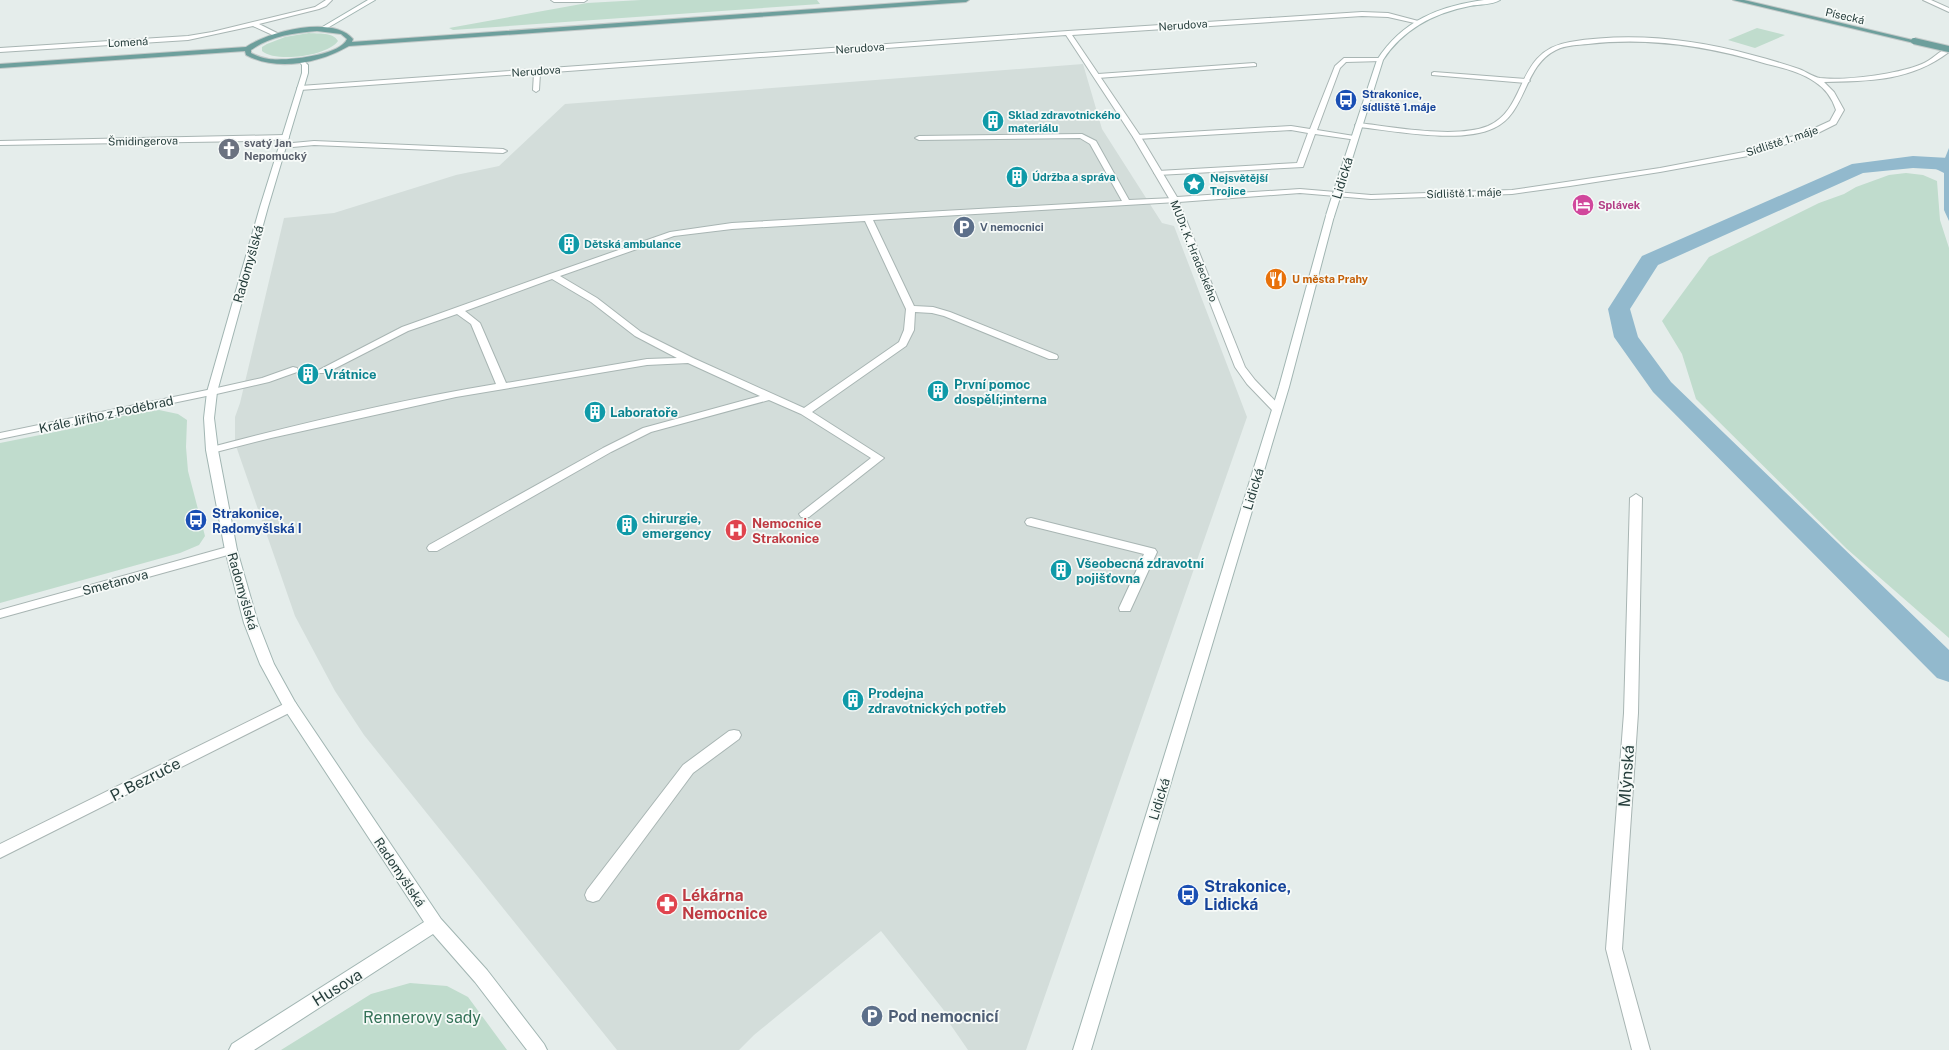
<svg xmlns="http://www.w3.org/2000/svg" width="1949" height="1050" viewBox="0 0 1949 1050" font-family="'Public Sans',sans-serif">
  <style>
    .built { fill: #d3ddda }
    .green { fill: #c0dccd }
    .water { fill: #92b9cd }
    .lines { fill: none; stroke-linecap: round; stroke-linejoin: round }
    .canal { fill: #92b9cd; fill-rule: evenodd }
    .lane-casing { stroke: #a8b5b3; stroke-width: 2 }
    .street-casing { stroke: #a8b5b3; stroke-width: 2 }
    .secondary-casing { stroke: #a1b5b2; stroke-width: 2 }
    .primary-casing { stroke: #c2c9c8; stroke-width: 2 }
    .lane { fill: #fff; fill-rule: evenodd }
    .street { fill: #fff; fill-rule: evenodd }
    .secondary { fill: #fff; fill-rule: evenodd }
    .primary { fill: #6d9f9c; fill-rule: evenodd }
    .secondary-bridge-casing { stroke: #a1b5b2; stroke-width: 10; stroke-linecap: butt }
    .primary-bridge-casing { stroke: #c2c9c8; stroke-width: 8; stroke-linecap: butt }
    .secondary-bridge { stroke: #fff; stroke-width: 8 }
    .primary-bridge { stroke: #6d9f9c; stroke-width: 6 }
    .labels { text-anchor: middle; stroke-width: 3.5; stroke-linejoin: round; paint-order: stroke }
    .far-street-label { font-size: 11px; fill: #263e3c; stroke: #f6faf8 }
    .far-transit-label { font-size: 11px; font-weight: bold; fill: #164399; stroke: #f6faf8; text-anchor: start }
    .far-culture-label { font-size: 11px; font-weight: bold; fill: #0d838f; stroke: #f6faf8; text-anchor: start }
    .far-worship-label { font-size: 11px; font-weight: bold; fill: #5b616d; stroke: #f6faf8; text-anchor: start }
    .far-hotel-label { font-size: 11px; font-weight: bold; fill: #b23c85; stroke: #f6faf8; text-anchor: start }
    .far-service-label { font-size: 11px; font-weight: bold; fill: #4e5e75; stroke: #f6faf8; text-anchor: start }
    .far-food-label { font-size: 11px; font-weight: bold; fill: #c56008; stroke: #f6faf8; text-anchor: start }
    .street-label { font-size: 13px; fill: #263e3c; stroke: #f6faf8 }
    .culture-label { font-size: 13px; font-weight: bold; fill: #0d838f; stroke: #f6faf8; text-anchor: start }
    .transit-label { font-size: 13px; font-weight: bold; fill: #164399; stroke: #f6faf8; text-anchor: start }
    .health-label { font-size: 13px; font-weight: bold; fill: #be3a42; stroke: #f6faf8; text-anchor: start }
    .near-street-label { font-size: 16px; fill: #263e3c; stroke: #f6faf8 }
    .near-transit-label { font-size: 16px; font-weight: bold; fill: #164399; stroke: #f6faf8; text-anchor: start }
    .near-health-label { font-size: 16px; font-weight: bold; fill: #be3a42; stroke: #f6faf8; text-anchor: start }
    .near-service-label { font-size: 16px; font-weight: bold; fill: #4e5e75; stroke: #f6faf8; text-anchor: start }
    .near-park-label { font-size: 16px; fill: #337257; stroke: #f6faf8 }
  </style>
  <rect width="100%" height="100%" fill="#e5edeb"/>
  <path class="built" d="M 1083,64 L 1102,129 L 1162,223 L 1174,226 L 1247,417 L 1026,1050 L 968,1050 L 948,1021 L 950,1018 L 881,931 L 754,1035 L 739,1050 L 617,1050 L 364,735 L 335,691 L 295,616 L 235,443 L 235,417 L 240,403 L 284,218 L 334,213 L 456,175 L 499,166 L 565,104 Z"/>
  <path class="green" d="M 641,0 L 817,0 L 820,4 L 453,30 L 449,28 L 587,3 Z
    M 1757,28 L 1785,35 L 1755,48 L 1728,40 Z
    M 309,33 C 318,34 333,32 338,41 C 328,56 276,63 262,51 L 262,47 L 267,44 L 285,37 Z
    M 1906,173 L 1923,175 L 1937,181 L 1940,220 L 1949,248 L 1949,638 L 1847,549 L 1696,399 L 1682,354 L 1662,321 L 1709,257 L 1819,203 L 1844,194 L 1856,187 L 1889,175 Z
    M 159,410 L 178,414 L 187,420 L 186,447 L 188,471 L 205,536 L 199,545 L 180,553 L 0,603 L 0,443 L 85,426 L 93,421 Z
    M 410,983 L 447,986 L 468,997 L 507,1050 L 281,1050 L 371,994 Z"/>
  <path class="water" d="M 1949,148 L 1949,221 L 1944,210 L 1944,173 L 1934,168 L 1936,159 L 1945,158 Z"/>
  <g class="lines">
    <path class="canal" d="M 1913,156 L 1949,158 L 1949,170 L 1913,168 L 1863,173 L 1658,265 L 1630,309 L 1638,337 L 1671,382 L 1949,650 L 1949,682 L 1937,678 L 1653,392 L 1614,337 L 1608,309 L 1642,256 L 1852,164 Z"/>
    <g class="lane-casing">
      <path id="lane" d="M 1380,58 L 1382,59 L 1382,61 L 1346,62 L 1340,68 L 1317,130 L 1354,136 L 1358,138 L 1357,140 L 1315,134 L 1303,167 L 1158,175 L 1154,173 L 1158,171 L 1297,163 L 1308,133 L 1291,130 L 1137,139 L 1133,137 L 1137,135 L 1291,126 L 1310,129 L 1335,66 L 1344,58 Z
        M 1254,63 L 1256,64 L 1256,66 L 1098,78 L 1095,76 L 1098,74 Z
        M 1434,72 L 1527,79 L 1530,81 L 1527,83 L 1432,75 L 1432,73 Z
        M 1082,134 L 1096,141 L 1129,200 L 1174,198 L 1178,200 L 1177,202 L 873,220 L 914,306 L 933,307 L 950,312 L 1057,355 L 1058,357 L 1057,359 L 1049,359 L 944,316 L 932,313 L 915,312 L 914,330 L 906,346 L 812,412 L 884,458 L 809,517 L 801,517 L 799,514 L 871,458 L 801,414 L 769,400 L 651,432 L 611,452 L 437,551 L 429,551 L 427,548 L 429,545 L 603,448 L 643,428 L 760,396 L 688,363 L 647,365 L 456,397 L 271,438 L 212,453 L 206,450 L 208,448 C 303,423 399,400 496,384 L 471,324 L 457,314 L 408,331 L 326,373 L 318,373 L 317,371 L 402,327 L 550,274 L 670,232 L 732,223 L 1122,201 L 1090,144 L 1080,138 L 919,140 L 915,138 L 919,136 ZM 865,221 L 906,309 L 904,330 L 899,342 L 804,408 L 693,358 L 641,332 L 597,298 L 560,276 L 674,236 L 732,229 ZM 552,279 L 591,302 L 635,336 L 677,358 L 647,359 L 506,383 L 480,323 L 465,311 Z
        M 293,367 L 297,368 L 298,370 L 297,372 L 269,382 L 212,395 L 207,392 L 208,390 L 262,378 Z
        M 1031,518 L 1155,549 L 1157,552 L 1130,611 L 1120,611 L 1119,608 L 1144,554 L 1027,525 L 1025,522 L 1027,519 Z
        M 734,730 L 739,731 L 741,735 L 739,739 L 693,773 L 599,900 L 593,902 L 587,900 L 585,895 L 587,890 L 683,765 L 729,731 Z"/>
    </g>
    <g class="street-casing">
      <path id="street" d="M 326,0 L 332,0 L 326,6 L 319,9 L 259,24 L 279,34 L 280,35 L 277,37 L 253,26 L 188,40 L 0,52 L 0,48 L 188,36 L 212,32 L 315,7 Z
        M 551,0 L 587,0 L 584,2 L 554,2 Z
        M 1923,0 L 1931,0 L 1949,8 L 1949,12 Z
        M 1362,12 L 1388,13 L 1422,22 L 1419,24 L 1388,17 L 1362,16 L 1072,35 L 1141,137 L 1177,197 L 1300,189 L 1371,195 L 1512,190 L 1660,168 L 1744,152 L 1806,132 L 1830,121 L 1836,110 C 1832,98 1826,89 1815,82 C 1801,72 1783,68 1767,64 C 1708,46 1650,37 1588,44 C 1578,45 1566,45 1556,50 C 1523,66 1527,113 1494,128 C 1461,144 1395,131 1359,127 L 1355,125 L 1359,123 C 1393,127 1456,139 1488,126 C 1529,108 1514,51 1570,42 C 1631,32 1693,39 1752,55 C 1768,59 1784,64 1799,69 C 1805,71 1813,77 1820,78 C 1845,81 1899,74 1922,64 C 1932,60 1939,51 1949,47 L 1949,52 C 1911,81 1870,81 1824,82 L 1834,92 L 1844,110 L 1836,124 L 1812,136 L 1748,156 L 1660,172 L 1570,186 L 1512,194 L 1371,199 L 1300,193 L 1179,202 L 1245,367 L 1255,380 L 1281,407 L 1282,409 L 1281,411 L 1273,411 L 1247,384 L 1235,367 L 1170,200 L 1133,137 L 1066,35 L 540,73 L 539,90 L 536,92 L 533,90 L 534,73 L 300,90 L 297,88 L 300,86 L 1068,31 Z
        M 285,135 L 289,137 L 288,139 L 252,141 L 0,145 L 0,141 Z
        M 314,141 L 503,149 L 507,151 L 503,153 L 314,145 L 282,148 L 278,146 L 282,144 Z
        M 212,389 L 217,392 L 216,394 L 0,439 L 0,433 Z
        M 1636,494 L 1642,498 L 1638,713 L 1622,949 L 1650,1050 L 1632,1050 L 1606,949 L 1624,713 L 1630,498 Z
        M 231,546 L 235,547 L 237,550 L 235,553 L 0,618 L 0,610 Z
        M 290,701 L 295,702 L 297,706 L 295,710 L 0,858 L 0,844 Z"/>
    </g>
    <g class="secondary-casing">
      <path id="secondary" d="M 368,0 L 375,0 L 324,30 L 319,29 Z
        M 1484,0 L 1500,0 C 1493,5 1479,4 1470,6 C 1434,13 1403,29 1383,60 L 1348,172 L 1341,174 L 1340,172 L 1377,60 C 1402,21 1439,6 1484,0 Z
        M 301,58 L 308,65 L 308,73 L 268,207 L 217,392 L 214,418 L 218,450 L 237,550 L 258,623 L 274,664 L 295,702 L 441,919 L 487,970 L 544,1044 L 547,1050 L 527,1050 L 475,982 L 433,934 L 254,1050 L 229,1050 L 232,1044 L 424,922 L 285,710 L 260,664 L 244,623 L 225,550 L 206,450 L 204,418 L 207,392 L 260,207 L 302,73 L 302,65 L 298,60 Z
        M 1330,213 L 1334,216 L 1289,387 L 1091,1050 L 1073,1050 L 1279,387 L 1326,216 Z"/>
    </g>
    <g class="primary-casing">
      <path id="primary" d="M 941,0 L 969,0 L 966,2 L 349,46 C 320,63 277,72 246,55 L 245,51 L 0,68 L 0,64 L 246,47 C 269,31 333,15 353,39 L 352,42 ZM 317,31 L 341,34 L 347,39 C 340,56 285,61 269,59 C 262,58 257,56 251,53 L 251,50 C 270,36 294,33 317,31 Z
        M 1733,0 L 1744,0 L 1917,41 L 1914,43 Z"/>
    </g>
    <use href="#lane" class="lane"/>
    <use href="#street" class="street"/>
    <use href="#secondary" class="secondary"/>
    <use href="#primary" class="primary"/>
    <g class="secondary-bridge-casing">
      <path id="secondary-bridge" d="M 1330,216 L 1344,172"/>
    </g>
    <g class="primary-bridge-casing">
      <path id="primary-bridge" d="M 1914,41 L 1949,49"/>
    </g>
    <use href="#secondary-bridge" class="secondary-bridge"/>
    <use href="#primary-bridge" class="primary-bridge"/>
  </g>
  <defs>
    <g id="bus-disc" transform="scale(1.15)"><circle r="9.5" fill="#1a4fb4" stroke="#f6faf8"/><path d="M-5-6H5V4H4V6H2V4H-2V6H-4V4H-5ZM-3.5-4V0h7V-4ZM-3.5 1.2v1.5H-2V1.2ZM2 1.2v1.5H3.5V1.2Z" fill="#fff"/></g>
    <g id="building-disc" transform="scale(1.15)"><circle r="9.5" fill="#0f9aa8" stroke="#f6faf8"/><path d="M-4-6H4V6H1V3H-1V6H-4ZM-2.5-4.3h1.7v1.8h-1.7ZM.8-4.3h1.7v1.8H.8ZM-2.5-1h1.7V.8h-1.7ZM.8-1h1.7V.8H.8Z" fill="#fff"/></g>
    <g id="church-disc" transform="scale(1.15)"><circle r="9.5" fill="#6b7280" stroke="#f6faf8"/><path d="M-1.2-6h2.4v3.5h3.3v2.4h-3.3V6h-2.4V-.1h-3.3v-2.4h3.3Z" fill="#fff"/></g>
    <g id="sight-disc" transform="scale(1.15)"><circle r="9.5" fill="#0f9aa8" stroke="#f6faf8"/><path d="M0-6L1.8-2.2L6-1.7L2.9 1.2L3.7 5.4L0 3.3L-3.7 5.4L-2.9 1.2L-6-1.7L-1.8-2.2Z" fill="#fff"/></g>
    <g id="hotel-disc" transform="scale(1.15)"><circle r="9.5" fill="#d1479c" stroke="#f6faf8"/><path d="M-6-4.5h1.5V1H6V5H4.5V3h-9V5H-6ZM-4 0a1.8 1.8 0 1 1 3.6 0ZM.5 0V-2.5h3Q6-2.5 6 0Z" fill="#fff"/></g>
    <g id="parking-disc" transform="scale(1.15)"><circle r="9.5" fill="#5c6f8a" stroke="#f6faf8"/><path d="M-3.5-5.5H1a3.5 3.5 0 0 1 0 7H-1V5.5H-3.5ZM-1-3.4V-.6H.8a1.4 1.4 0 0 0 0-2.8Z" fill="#fff"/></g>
    <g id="restaurant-disc" transform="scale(1.15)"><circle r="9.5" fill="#e8710a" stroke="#f6faf8"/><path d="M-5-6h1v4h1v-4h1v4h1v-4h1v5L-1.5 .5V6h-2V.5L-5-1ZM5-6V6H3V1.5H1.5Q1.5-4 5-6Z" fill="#fff"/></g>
    <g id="hospital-disc" transform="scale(1.15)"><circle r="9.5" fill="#e0444e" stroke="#f6faf8"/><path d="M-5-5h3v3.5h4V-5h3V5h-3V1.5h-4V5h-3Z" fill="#fff"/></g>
    <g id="pharmacy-disc" transform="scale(1.15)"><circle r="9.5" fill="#e0444e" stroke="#f6faf8"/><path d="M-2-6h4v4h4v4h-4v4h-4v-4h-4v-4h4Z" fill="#fff"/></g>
  </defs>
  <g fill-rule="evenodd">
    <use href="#bus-disc" x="1346" y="100"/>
    <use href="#building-disc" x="993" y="121"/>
    <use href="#church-disc" x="229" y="149"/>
    <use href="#building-disc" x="1017" y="177"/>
    <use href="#sight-disc" x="1194" y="184"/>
    <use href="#hotel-disc" x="1583" y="205"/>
    <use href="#parking-disc" x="964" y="227"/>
    <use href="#building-disc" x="569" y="244"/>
    <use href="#restaurant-disc" x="1276" y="279"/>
    <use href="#building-disc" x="308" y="374"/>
    <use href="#building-disc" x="938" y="391"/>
    <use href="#building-disc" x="595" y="412"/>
    <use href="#bus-disc" x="196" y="520"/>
    <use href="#building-disc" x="627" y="525"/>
    <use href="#hospital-disc" x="736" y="530"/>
    <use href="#building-disc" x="1061" y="570"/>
    <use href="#building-disc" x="853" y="700"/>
    <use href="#bus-disc" x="1188" y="895"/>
    <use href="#pharmacy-disc" x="667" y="904"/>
    <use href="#parking-disc" x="872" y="1016"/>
  </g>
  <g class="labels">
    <g class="far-street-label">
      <text transform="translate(1845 16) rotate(13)" y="4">Písecká</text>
      <text transform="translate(1183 25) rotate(-4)" y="4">Nerudova</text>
      <text transform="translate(128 42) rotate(-3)" y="4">Lomená</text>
      <text transform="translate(860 48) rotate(-4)" y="4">Nerudova</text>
      <text transform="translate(536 71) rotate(-4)" y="4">Nerudova</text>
      <text transform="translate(143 141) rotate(-1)" y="4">Šmidingerova</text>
      <text transform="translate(1782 141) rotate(-18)" y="4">Sídliště 1. máje</text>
      <text transform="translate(1464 193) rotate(-2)" y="4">Sídliště 1. máje</text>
      <text transform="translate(1194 251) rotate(68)" y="4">MUDr. K. Hradeckého</text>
    </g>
    <g class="far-transit-label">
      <text x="1362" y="98">Strakonice,<tspan x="1362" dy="13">sídliště 1.máje</tspan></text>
    </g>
    <g class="far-culture-label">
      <text x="1008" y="119">Sklad zdravotnického<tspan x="1008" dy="13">materiálu</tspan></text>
      <text x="1032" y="181">Údržba a správa</text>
      <text x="1210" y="182">Nejsvětější<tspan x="1210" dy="13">Trojice</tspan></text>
      <text x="584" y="248">Dětská ambulance</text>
    </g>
    <g class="far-worship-label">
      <text x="244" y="147">svatý Jan<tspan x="244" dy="13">Nepomucký</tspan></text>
    </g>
    <g class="far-hotel-label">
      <text x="1598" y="209">Splávek</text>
    </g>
    <g class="far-service-label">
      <text x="980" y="231">V nemocnici</text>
    </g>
    <g class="far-food-label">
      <text x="1292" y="283">U města Prahy</text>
    </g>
    <g class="street-label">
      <text transform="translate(1342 178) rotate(-73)" y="5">Lidická</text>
      <text transform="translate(248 264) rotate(-74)" y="5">Radomyšlská</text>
      <text transform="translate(106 414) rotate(-12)" y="5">Krále Jiřího z Poděbrad</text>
      <text transform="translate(1253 489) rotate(-73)" y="5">Lidická</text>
      <text transform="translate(115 582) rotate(-15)" y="5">Smetanova</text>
      <text transform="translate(243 591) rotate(74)" y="5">Radomyšlská</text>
      <text transform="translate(1159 799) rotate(-73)" y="5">Lidická</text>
      <text transform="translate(400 872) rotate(56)" y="5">Radomyšlská</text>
    </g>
    <g class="culture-label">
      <text x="324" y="379">Vrátnice</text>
      <text x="954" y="389">První pomoc<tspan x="954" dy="15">dospělí;interna</tspan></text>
      <text x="610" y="417">Laboratoře</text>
      <text x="642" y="523">chirurgie,<tspan x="642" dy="15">emergency</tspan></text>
      <text x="1076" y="568">Všeobecná zdravotní<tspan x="1076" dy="15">pojišťovna</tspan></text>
      <text x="868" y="698">Prodejna<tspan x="868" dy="15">zdravotnických potřeb</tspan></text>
    </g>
    <g class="transit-label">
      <text x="212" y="518">Strakonice,<tspan x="212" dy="15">Radomyšlská I</tspan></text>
    </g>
    <g class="health-label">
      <text x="752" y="528">Nemocnice<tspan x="752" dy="15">Strakonice</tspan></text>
    </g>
    <g class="near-street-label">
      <text transform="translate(1626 776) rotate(-86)" y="6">Mlýnská</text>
      <text transform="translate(145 779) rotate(-27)" y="6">P. Bezruče</text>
      <text transform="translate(337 987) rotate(-32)" y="6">Husova</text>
    </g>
    <g class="near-transit-label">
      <text x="1204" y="892">Strakonice,<tspan x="1204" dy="18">Lidická</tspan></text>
    </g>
    <g class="near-health-label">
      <text x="682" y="901">Lékárna<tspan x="682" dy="18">Nemocnice</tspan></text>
    </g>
    <g class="near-service-label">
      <text x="888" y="1022">Pod nemocnicí</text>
    </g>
    <g class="near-park-label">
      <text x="422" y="1023">Rennerovy sady</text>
    </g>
  </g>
</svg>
